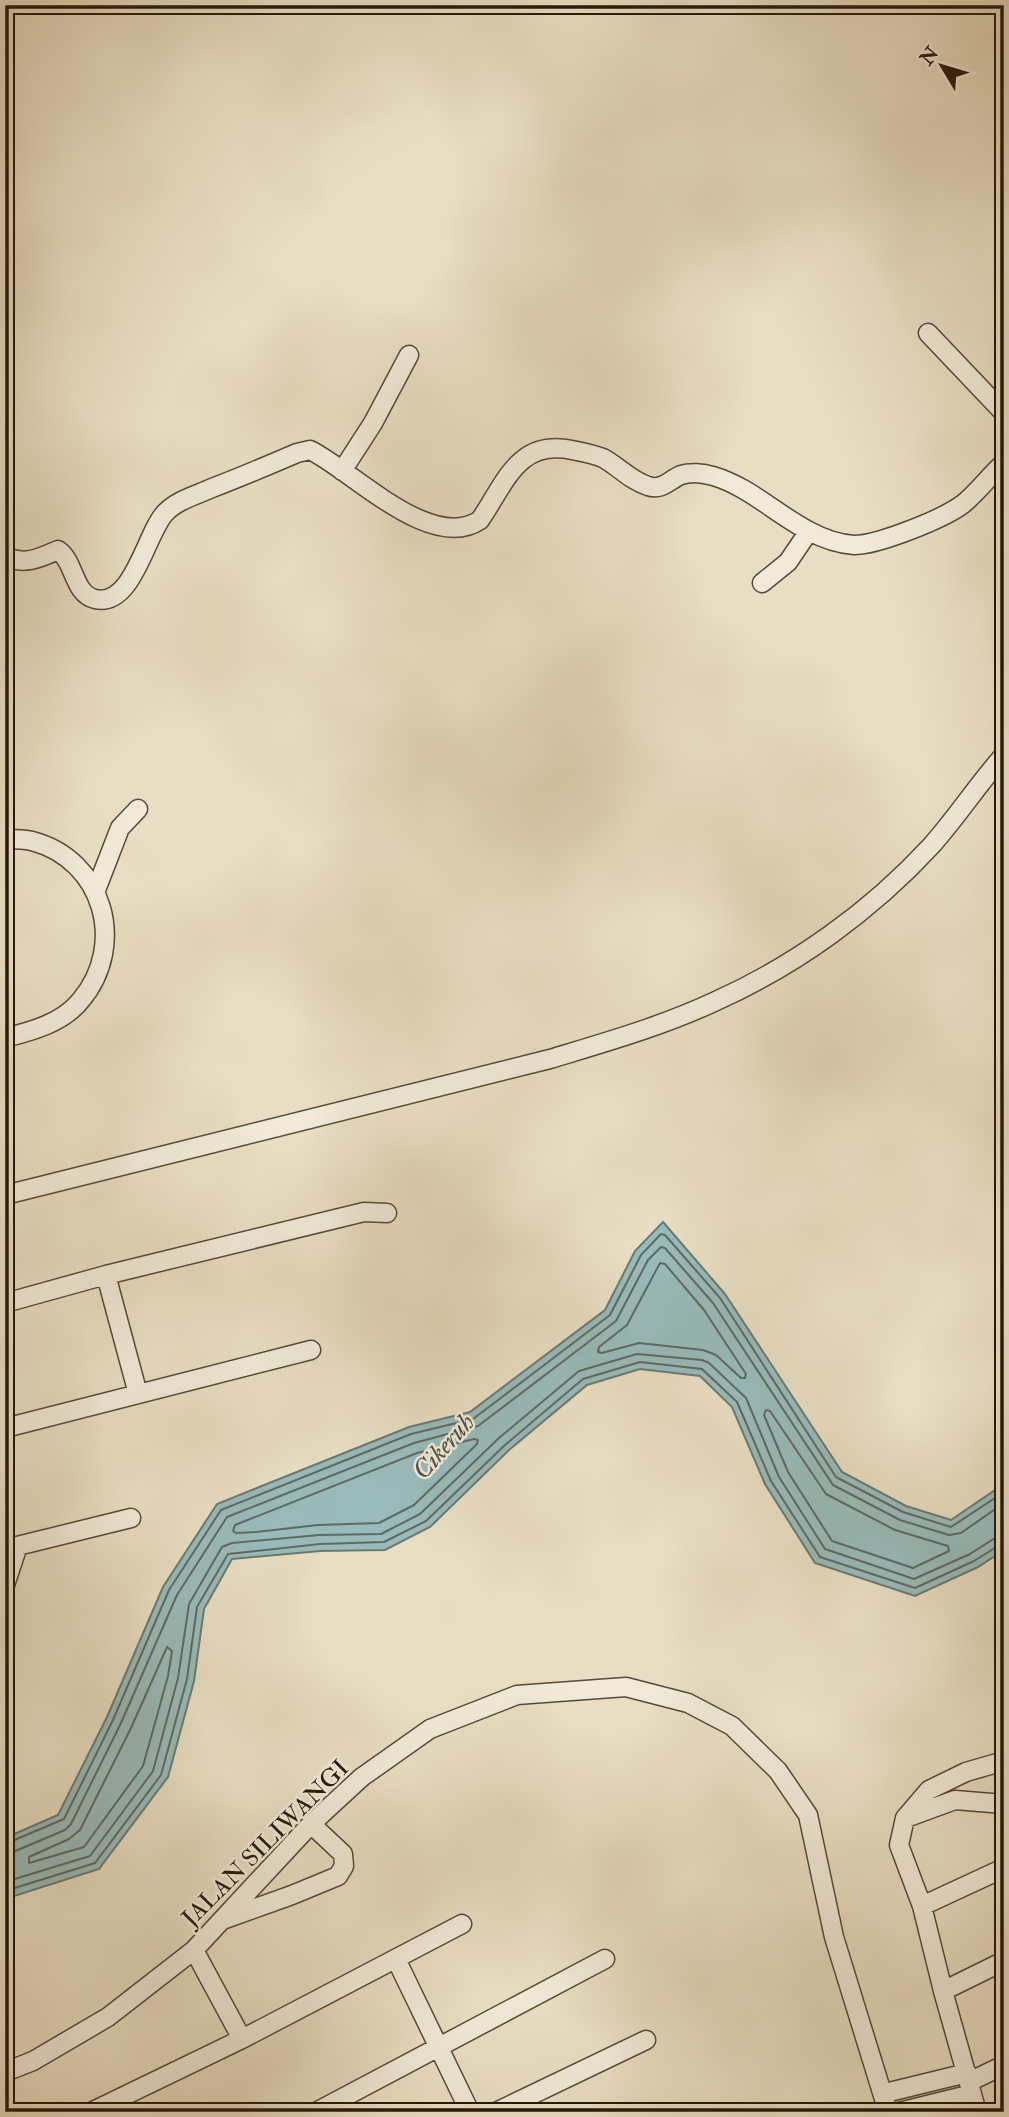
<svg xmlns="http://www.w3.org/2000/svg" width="1009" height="2117" viewBox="0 0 1009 2117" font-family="'IM FELL Double Pica',serif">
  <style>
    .water { fill: #9bb; stroke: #6a7a75; stroke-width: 2 }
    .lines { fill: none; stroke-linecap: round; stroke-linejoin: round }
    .shore { stroke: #5e6a63; stroke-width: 2 }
    .minor-casing { stroke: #554a39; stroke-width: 21 }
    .minor { stroke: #f1ead8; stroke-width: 18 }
    .labels { text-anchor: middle; stroke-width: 5; stroke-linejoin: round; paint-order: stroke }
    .street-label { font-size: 24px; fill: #24180b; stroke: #f1ead8 }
    .water-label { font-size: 26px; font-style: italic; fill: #4d5149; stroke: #f1ead8 }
  </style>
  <rect width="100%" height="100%" fill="#e9dec3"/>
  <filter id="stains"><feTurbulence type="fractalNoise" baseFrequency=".00286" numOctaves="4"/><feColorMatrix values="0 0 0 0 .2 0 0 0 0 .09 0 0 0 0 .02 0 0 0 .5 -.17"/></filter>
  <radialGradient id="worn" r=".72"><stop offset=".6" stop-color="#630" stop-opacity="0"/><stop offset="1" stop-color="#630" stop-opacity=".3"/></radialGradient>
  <path class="water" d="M 663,1222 L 725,1294 L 842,1472 L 906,1506 L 951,1520 L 1004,1484 L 1004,1550 L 978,1567 L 915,1596 L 815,1563 L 765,1484 L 732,1407 L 700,1376 L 640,1369 L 587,1385 L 509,1450 L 430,1527 L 385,1550 L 320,1551 L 232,1559 L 204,1609 L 194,1681 L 168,1777 L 99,1869 L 5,1899 L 5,1838 L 58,1815 L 107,1717 L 163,1587 L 217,1504 L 409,1427 L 470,1412 L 605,1310 L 635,1251 Z"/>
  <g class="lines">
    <path class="shore" d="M 660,1263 L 665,1264 L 704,1310 L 746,1374 L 745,1378 L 741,1378 L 716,1355 L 703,1350 L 639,1343 L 602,1353 L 598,1352 L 599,1347 L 627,1325 Z
      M 766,1410 L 770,1411 L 826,1494 L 895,1530 L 948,1546 L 949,1551 L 913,1568 L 832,1541 L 788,1472 L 764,1415 Z
      M 474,1439 L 478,1440 L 477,1444 L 414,1505 L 379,1523 L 318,1525 L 256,1532 L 236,1533 L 233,1531 L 235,1525 L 417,1453 Z
      M 167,1647 L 172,1651 L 168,1676 L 143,1766 L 84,1847 L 29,1863 L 29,1857 L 69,1839 L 80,1830 L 131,1728 Z
      M 5,1844 L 64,1819 L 113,1720 L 169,1590 L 221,1510 L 411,1434 L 473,1419 L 610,1315 L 641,1255 L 661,1234 L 665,1235 L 720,1298 L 836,1477 L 903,1512 L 951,1527 L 1004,1492
      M 5,1853 L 13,1852 L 65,1830 L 71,1824 L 121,1723 L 177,1595 L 227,1517 L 414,1443 L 478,1426 L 616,1321 L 648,1260 L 661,1247 L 665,1248 L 713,1303 L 833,1485 L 900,1520 L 949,1535 L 961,1533 L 1004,1503
      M 5,1882 L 90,1856 L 153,1771 L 178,1678 L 189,1604 L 222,1547 L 232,1543 L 319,1535 L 381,1534 L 420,1514 L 499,1438 L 579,1371 L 637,1354 L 702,1360 L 709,1363 L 746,1398 L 779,1477 L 825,1549 L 914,1579 L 970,1554 L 995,1538 L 1004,1536
      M 5,1891 L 95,1863 L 161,1775 L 187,1679 L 197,1607 L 228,1554 L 320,1544 L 384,1542 L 426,1521 L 505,1445 L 583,1379 L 640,1362 L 702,1369 L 737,1402 L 771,1481 L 820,1557 L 915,1588 L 974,1561 L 998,1546 L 1004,1545"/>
    <g class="minor-casing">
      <path id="minor" d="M 928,333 L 1004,413
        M 342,471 L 373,423 L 409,355
        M 5,556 C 24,566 40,558 58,550 C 75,561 73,594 95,599 C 133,608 146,533 165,513 C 177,500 197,495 212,488 C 241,477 269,465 297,453 L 310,450 C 353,471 431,553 480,520 C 506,482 518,439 572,450 C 582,452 593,454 603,458 C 618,466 631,481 648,486 C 662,491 669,480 681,475 C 690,472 703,473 713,476 C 748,486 776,514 809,531 C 822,538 839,544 854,545 C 878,545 943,519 963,504 C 978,492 989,476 1004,463
        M 762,583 L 788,562 L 809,531
        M 5,839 C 14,839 24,839 32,841 C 104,860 127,945 81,1000 C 63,1023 32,1031 5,1038
        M 96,890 L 120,828 L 138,809
        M 5,1195 L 550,1059 C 606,1042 663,1026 716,1001 C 796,965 871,911 931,846 C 957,817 978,784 1004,755
        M 106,1275 L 138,1394
        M 5,1303 L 106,1275 L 364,1212 L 387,1213
        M 5,1428 L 311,1350
        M 5,1549 L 131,1518
        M 5,1585 L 18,1546
        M 906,1818 L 955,1800 L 1004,1804
        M 922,1906 L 1004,1868
        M 225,1919 L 292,1895 L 338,1876 L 344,1866 L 343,1854 L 311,1824
        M 194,1950 L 242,2039
        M 396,1959 L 470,2112
        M 943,1991 L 1004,1961
        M 5,2072 L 33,2061 L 108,2017 L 194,1950 L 311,1824 L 362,1777 L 430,1729 L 517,1695 L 626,1687 L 688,1703 L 732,1726 L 778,1771 L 808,1815 L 834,1937 L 888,2112
        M 969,2082 L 1004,2065
        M 885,2093 L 967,2073
        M 91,2112 L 242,2039 L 462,1924
        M 316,2112 L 605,1959
        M 496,2112 L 646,2040
        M 899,2112 L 972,2094
        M 977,2112 L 943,1991 L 922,1906 L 899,1845 L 905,1818 L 929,1790 L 966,1772 L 1004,1761"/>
    </g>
    <use href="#minor" class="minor"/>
  </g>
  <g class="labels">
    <g class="street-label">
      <text transform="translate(265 1843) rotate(-45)" y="8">JALAN SILIWANGI</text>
    </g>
    <g class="water-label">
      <text transform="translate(443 1446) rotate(-48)" y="9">Cikeruh</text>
    </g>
  </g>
  <rect width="1009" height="2117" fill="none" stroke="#e9dec3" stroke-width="28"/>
  <rect x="7" y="7" width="995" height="2103" fill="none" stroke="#24180b" stroke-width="3.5"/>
  <rect x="14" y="14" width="981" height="2089" fill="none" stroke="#24180b" stroke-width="2"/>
  <g transform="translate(942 66) rotate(308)" stroke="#f1ead8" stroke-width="5" paint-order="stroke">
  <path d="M0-5L12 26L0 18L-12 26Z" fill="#24180b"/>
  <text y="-10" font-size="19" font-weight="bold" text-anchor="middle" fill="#24180b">N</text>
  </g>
  <rect width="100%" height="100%" filter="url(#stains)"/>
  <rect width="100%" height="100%" fill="url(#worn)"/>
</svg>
